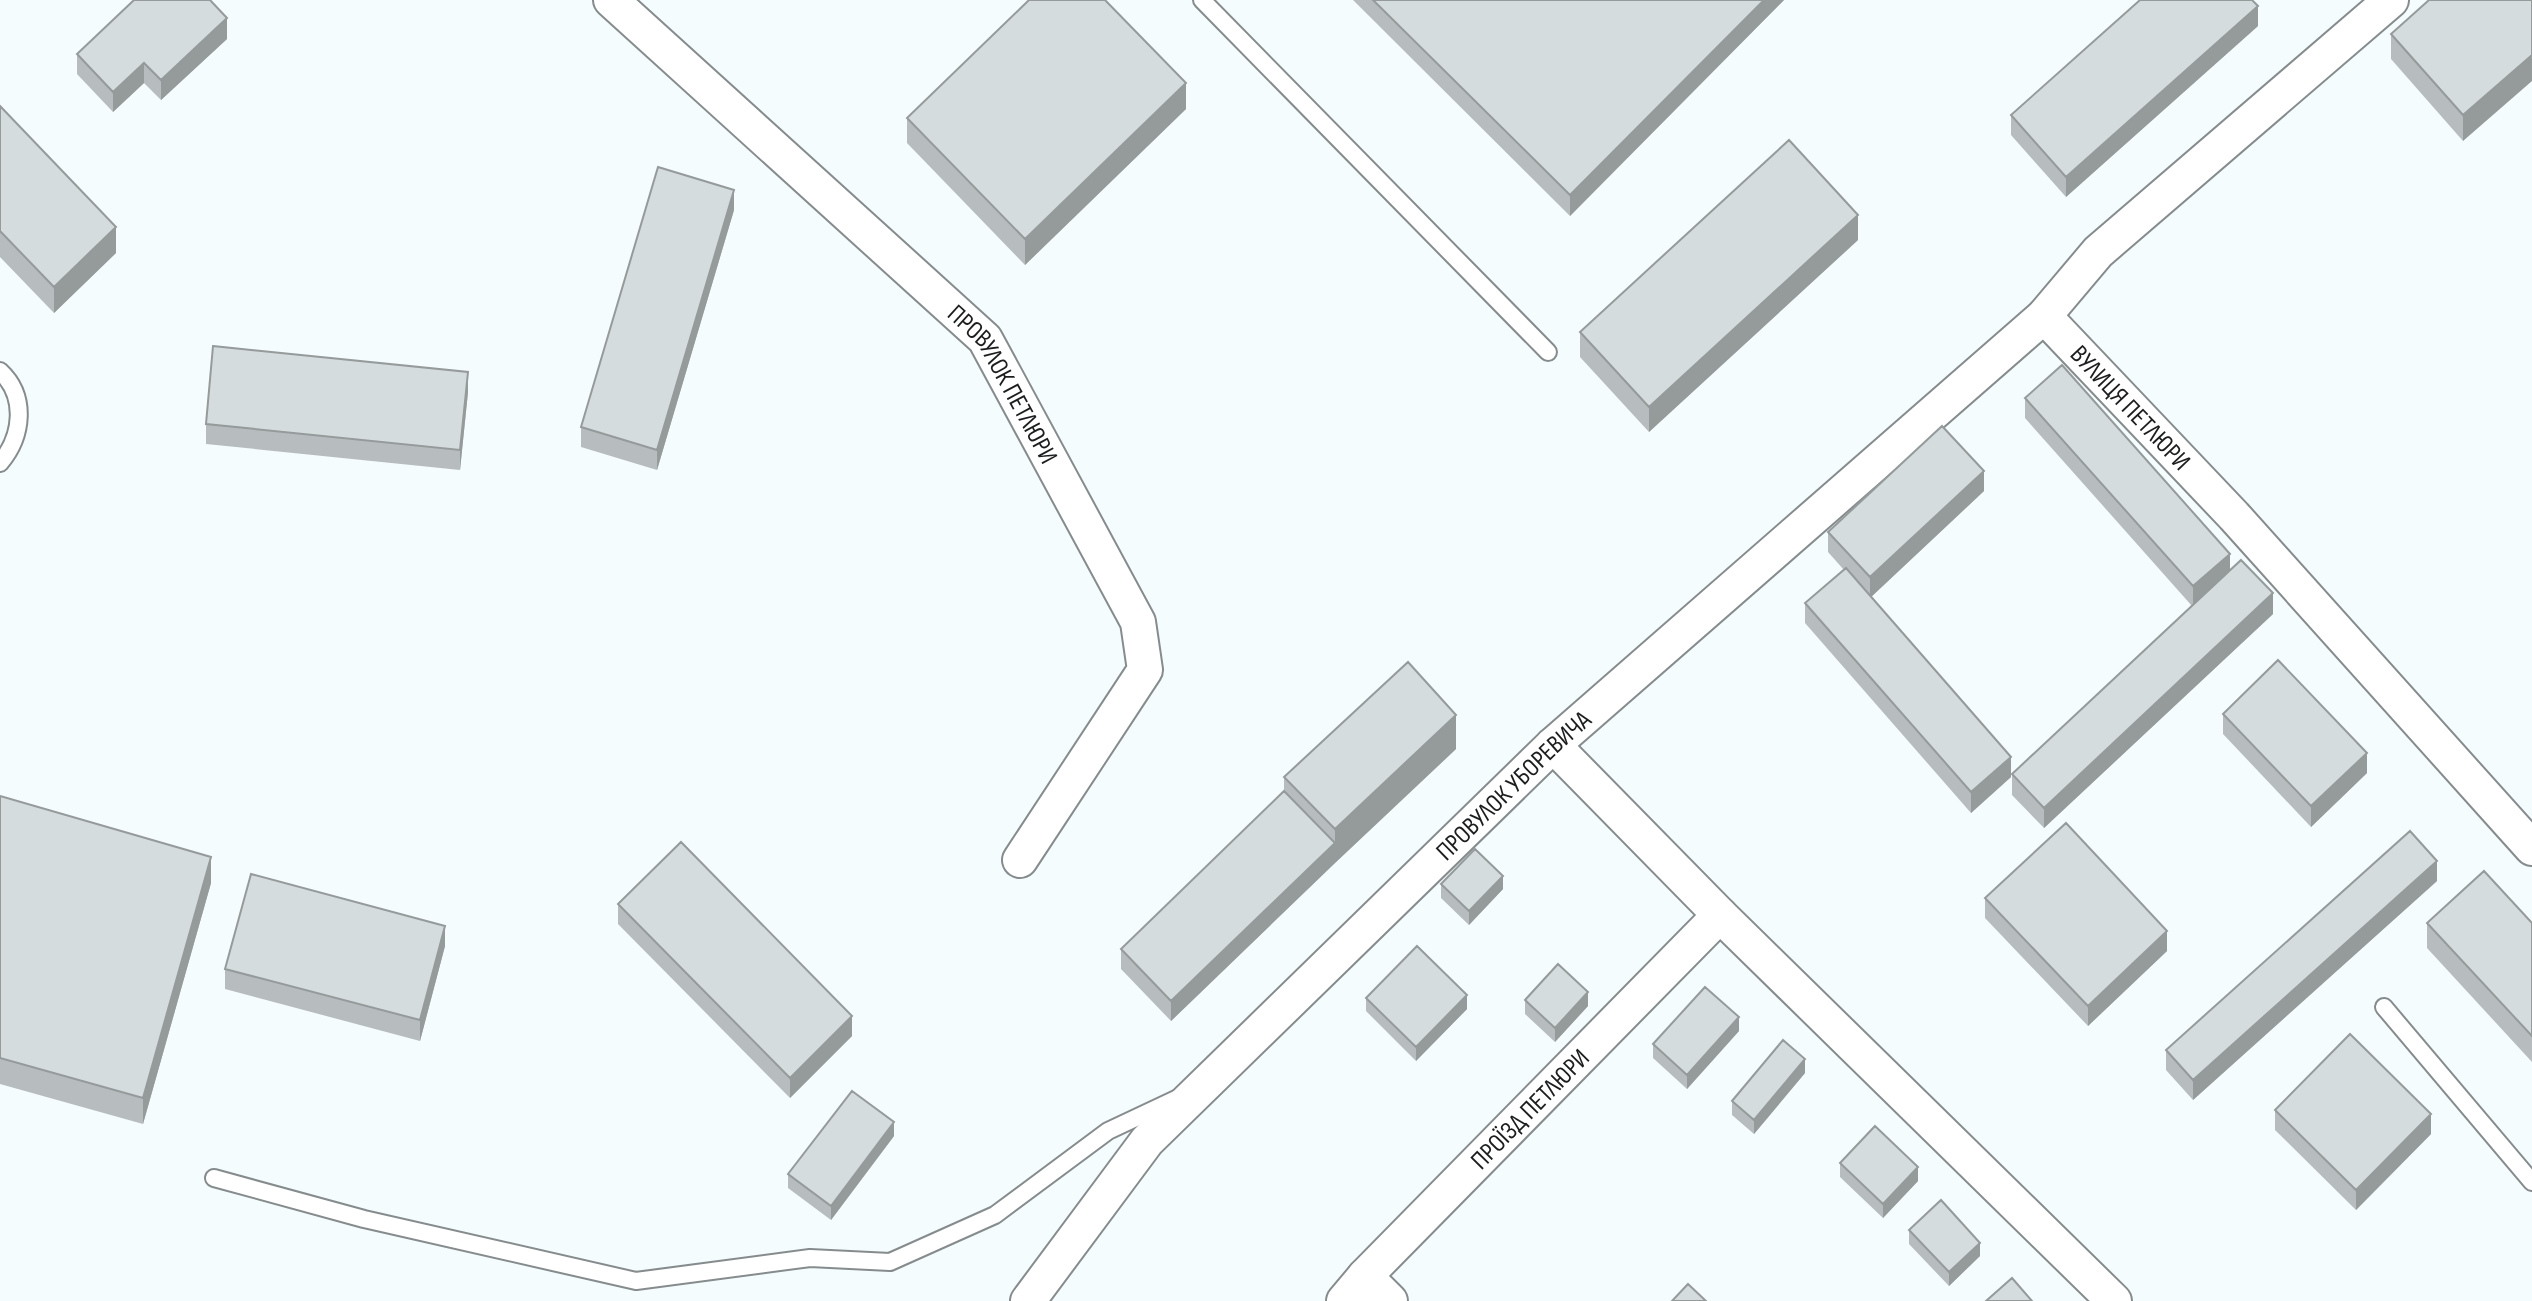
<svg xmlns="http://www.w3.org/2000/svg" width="2532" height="1301" viewBox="0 0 2532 1301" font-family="'Sofia Sans Condensed',sans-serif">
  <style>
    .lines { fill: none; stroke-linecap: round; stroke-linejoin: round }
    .lane-casing { stroke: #868c8d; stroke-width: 20 }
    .street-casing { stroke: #868c8d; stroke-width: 38 }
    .lane { stroke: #fff; stroke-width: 16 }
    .street { stroke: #fff; stroke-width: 34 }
    .wall { fill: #b7bdbe }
    .shaded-wall { fill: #959a9b }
    .building { fill: #d5dcdd; stroke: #959a9b; stroke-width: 2 }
    .labels { text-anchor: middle; stroke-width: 8; stroke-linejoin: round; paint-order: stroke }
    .street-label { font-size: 26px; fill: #1b1d1e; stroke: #f5fcfd }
  </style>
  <rect width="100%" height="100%" fill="#f5fcfd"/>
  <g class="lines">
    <g class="lane-casing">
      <path id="lane" d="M 1202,0 L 1548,352
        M 0,371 C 27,396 23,436 0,463
        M 2384,1007 L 2532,1182
        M 214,1178 L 364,1219 L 636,1281 L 810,1258 L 890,1262 L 995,1215 L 1108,1131 L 1176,1099"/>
    </g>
    <g class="street-casing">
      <g id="street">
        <path id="s1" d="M 611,0 L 985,339 L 1138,622 L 1145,670 L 1020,860"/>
        <path id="s2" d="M 2044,316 L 2234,516 L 2532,848"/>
        <path d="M 1553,745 L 1720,915 L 2114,1301"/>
        <path id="s3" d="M 1028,1301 L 1147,1141 L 1553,745 L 2044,316 L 2098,252 L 2391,0"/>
        <path d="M 1344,1301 L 1365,1276"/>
        <path id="s4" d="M 1390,1301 L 1365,1276 L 1720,915"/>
      </g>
    </g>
    <use href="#lane" class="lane"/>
    <use href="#street" class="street"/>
  </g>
  <path class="wall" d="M 1353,0 L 1784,0 L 1570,216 Z
    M 2532,0 L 2463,141 L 2391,59 L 2391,34 Z
    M 2258,26 L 2066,197 L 2011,135 L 2011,115 Z
    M 227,39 L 161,100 L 144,83 L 113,112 L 77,74 L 77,54 Z
    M 0,106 L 116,253 L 54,313 L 0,257 Z
    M 1186,109 L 1025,265 L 907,143 L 907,118 Z
    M 734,210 L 657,470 L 581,447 L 581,427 Z
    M 1858,240 L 1649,432 L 1580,357 L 1580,332 Z
    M 468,392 L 460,470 L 206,444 L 206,424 Z
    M 2025,398 L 2230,571 L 2273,614 L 2044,828 L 2012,795 L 2012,774 L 2192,606 L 2025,418 Z
    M 1984,491 L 1871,597 L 2011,777 L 1971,813 L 1805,623 L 1805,603 L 1844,570 L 1828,552 L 1828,532 Z
    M 2223,714 L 2367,773 L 2311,827 L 2223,734 Z
    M 1456,749 L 1335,863 L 1171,1021 L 1121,969 L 1121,949 L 1284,791 L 1284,777 Z
    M 0,796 L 211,883 L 143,1124 L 0,1084 Z
    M 2437,881 L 2193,1100 L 2166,1070 L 2166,1050 Z
    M 1441,884 L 1503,889 L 1469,925 L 1441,898 Z
    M 1985,898 L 2167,951 L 2088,1026 L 1985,918 Z
    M 618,904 L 852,1036 L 790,1098 L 618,924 Z
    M 2427,923 L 2532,923 L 2532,1062 L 2427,948 Z
    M 445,946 L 420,1041 L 225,989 L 225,969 Z
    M 1366,998 L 1467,1009 L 1416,1061 L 1366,1011 Z
    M 1525,1000 L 1588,1006 L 1555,1042 L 1525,1014 Z
    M 1739,1031 L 1687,1089 L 1653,1058 L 1653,1044 Z
    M 1805,1073 L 1754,1134 L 1732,1115 L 1732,1101 Z
    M 2275,1110 L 2431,1134 L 2356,1210 L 2275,1130 Z
    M 894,1136 L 831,1220 L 788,1188 L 788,1174 Z
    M 1840,1163 L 1918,1181 L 1883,1218 L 1840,1177 Z
    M 1909,1230 L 1980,1256 L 1949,1286 L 1909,1244 Z"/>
  <path class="shaded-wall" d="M 1764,0 L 1784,0 L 1570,216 L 1570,195 Z
    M 2258,6 L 2258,26 L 2066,197 L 2066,177 Z
    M 227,18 L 227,39 L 161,100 L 161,80 Z
    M 2532,55 L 2532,81 L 2463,141 L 2463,115 Z
    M 144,63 L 144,83 L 113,112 L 113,92 Z
    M 1186,83 L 1186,109 L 1025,265 L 1025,239 Z
    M 734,190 L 734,210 L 657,470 L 657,450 Z
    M 1858,215 L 1858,240 L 1649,432 L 1649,407 Z
    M 116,227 L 116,253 L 54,313 L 54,287 Z
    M 468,372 L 468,392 L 460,470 L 460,450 Z
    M 1984,471 L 1984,491 L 1870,598 L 1870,577 Z
    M 2230,554 L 2230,574 L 2193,606 L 2193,586 Z
    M 2273,593 L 2273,614 L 2044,828 L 2044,808 Z
    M 1456,715 L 1456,749 L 1335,863 L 1171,1021 L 1171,1001 L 1335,843 L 1335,829 Z
    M 2367,753 L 2367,773 L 2311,827 L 2311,806 Z
    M 2011,757 L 2011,777 L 1971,813 L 1971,792 Z
    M 211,857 L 211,883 L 143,1124 L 143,1098 Z
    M 2437,861 L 2437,881 L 2193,1100 L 2193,1080 Z
    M 1503,876 L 1503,889 L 1469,925 L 1469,911 Z
    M 445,926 L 445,946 L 420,1041 L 420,1020 Z
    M 2167,931 L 2167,951 L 2088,1026 L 2088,1006 Z
    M 1588,992 L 1588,1006 L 1555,1042 L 1555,1028 Z
    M 1467,995 L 1467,1009 L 1416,1061 L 1416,1047 Z
    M 852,1016 L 852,1036 L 790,1098 L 790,1078 Z
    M 1739,1017 L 1739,1031 L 1687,1089 L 1687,1075 Z
    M 1805,1059 L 1805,1073 L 1754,1134 L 1754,1120 Z
    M 2431,1114 L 2431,1134 L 2356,1210 L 2356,1190 Z
    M 894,1122 L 894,1136 L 831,1220 L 831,1206 Z
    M 1918,1167 L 1918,1181 L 1883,1218 L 1883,1204 Z
    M 1980,1243 L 1980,1256 L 1949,1286 L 1949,1272 Z"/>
  <path class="building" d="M 134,0 L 210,0 L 227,18 L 161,80 L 144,63 L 113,92 L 77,54 Z
    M 1029,0 L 1105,0 L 1186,83 L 1025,239 L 907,118 Z
    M 1373,0 L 1764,0 L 1570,195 Z
    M 2140,0 L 2252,0 L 2258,6 L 2066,177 L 2011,115 Z
    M 2429,0 L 2532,0 L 2532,55 L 2463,115 L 2391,34 Z
    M 0,106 L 116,227 L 54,287 L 0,231 Z
    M 1789,140 L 1858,215 L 1649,407 L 1580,332 Z
    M 658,167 L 734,190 L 657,450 L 581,427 Z
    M 213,346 L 468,372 L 460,450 L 206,424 Z
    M 2062,365 L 2230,554 L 2193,586 L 2025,398 Z
    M 1942,426 L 1984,471 L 1870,577 L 1828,532 Z
    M 2241,560 L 2273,593 L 2044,808 L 2012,774 Z
    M 1846,568 L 2011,757 L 1971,792 L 1805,603 Z
    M 2278,660 L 2367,753 L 2311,806 L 2223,714 Z
    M 1408,662 L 1456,715 L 1335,829 L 1284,777 Z
    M 1284,791 L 1335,843 L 1171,1001 L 1121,949 Z
    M 0,796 L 211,857 L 143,1098 L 0,1058 Z
    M 2066,823 L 2167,931 L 2088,1006 L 1985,898 Z
    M 2410,831 L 2437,861 L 2193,1080 L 2166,1050 Z
    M 681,842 L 852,1016 L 790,1078 L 618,904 Z
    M 1475,849 L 1503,876 L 1469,911 L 1441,884 Z
    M 2484,871 L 2532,923 L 2532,1036 L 2427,923 Z
    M 251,874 L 445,926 L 420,1020 L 225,969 Z
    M 1417,946 L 1467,995 L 1416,1047 L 1366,998 Z
    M 1558,964 L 1588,992 L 1555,1028 L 1525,1000 Z
    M 1705,987 L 1739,1017 L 1687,1075 L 1653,1044 Z
    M 2350,1034 L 2431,1114 L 2356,1190 L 2275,1110 Z
    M 1783,1040 L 1805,1059 L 1754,1120 L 1732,1101 Z
    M 852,1091 L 894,1122 L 831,1206 L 788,1174 Z
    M 1875,1126 L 1918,1167 L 1883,1204 L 1840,1163 Z
    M 1941,1200 L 1980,1243 L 1949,1272 L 1909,1230 Z
    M 2012,1278 L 2032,1301 L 1986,1301 Z
    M 1688,1284 L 1706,1301 L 1672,1301 Z"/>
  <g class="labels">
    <g class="street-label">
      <text dy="9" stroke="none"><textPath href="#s1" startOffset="552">ПРОВУЛОК ПЕТЛЮРИ</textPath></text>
      <text dy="9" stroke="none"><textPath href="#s2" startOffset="126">ВУЛИЦЯ ПЕТЛЮРИ</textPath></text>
      <text dy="9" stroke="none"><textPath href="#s3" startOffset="710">ПРОВУЛОК УБОРЕВИЧА</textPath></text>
      <text dy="9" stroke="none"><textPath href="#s4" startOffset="270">ПРОЇЗД ПЕТЛЮРИ</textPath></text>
    </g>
  </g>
</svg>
